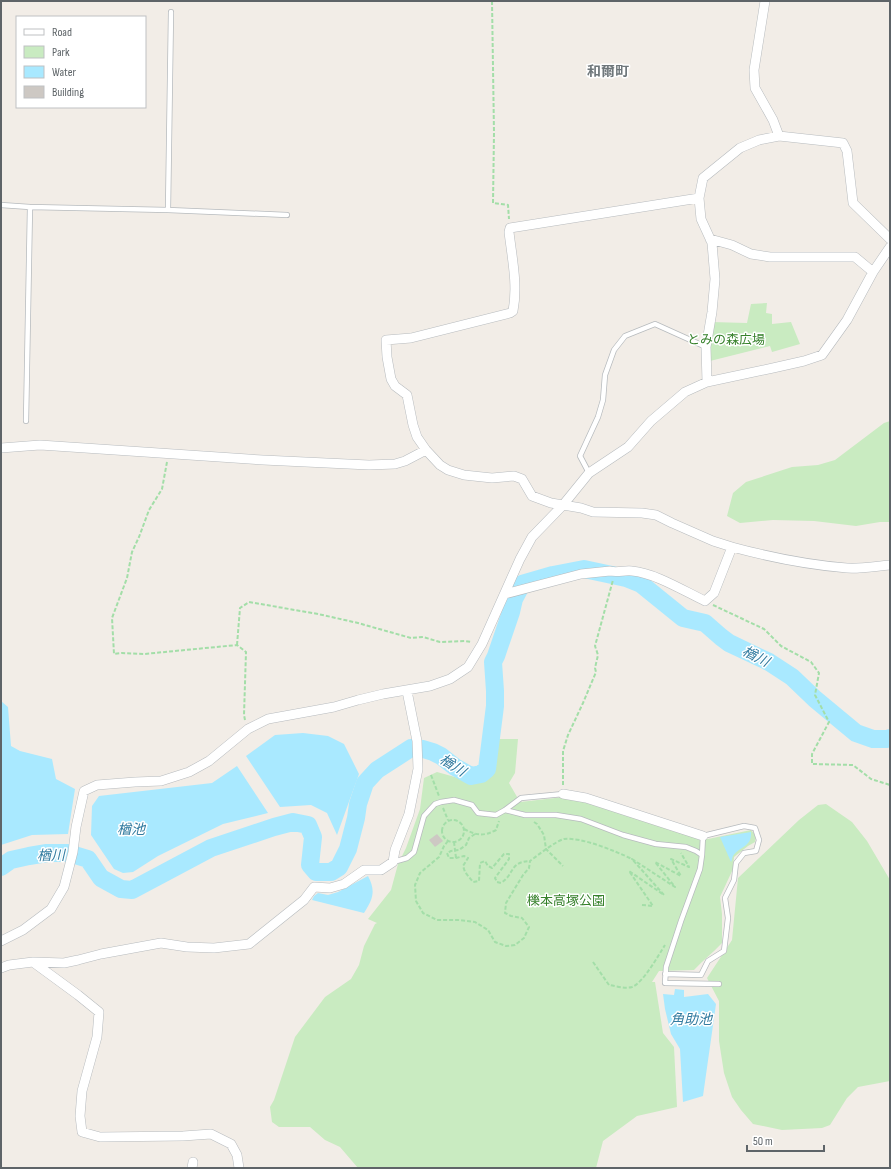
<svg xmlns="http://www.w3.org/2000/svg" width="891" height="1169" viewBox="0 0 891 1169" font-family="'Sofia Sans Condensed','Noto Sans JP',sans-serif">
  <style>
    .green { fill: #c9ebc1 }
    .water { fill: #a9e9ff }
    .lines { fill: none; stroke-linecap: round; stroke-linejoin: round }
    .river { stroke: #a9e9ff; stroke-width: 18 }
    .building { fill: #cdc8c3 }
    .service-casing { stroke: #b7bbbe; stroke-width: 6 }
    .minor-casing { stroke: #b7bbbe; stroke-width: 10 }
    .path { stroke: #a3dea8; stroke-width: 2; stroke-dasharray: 4 2; stroke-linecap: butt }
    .service { stroke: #fff; stroke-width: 4.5 }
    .minor { stroke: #fff; stroke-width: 9 }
    .labels { text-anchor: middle; stroke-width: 3; stroke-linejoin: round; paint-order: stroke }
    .park-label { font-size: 13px; fill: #36812b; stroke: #fff }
    .neighbourhood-label { font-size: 14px; font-weight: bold; fill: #6f777b; stroke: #fff }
    .water-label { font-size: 14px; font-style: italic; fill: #337ca0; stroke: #fff }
  </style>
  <rect width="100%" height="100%" fill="#f2ede7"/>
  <path class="green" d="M 767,303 L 766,313 L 772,314 L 772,324 L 791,322 L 800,344 L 772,352 L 770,346 L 706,362 L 711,322 L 747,323 L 751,304 Z
    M 890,421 L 890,522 L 880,522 L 856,526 L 814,521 L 773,520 L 740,523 L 727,516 L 733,493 L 746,482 L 792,467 L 818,465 L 835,460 L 884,423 Z
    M 498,739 L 518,739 L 515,773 L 509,783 L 520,802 L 564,797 L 594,803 L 689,834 L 708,839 L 751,830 L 756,835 L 755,842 L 748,846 L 734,857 L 733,869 L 720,897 L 722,914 L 722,943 C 713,953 703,960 694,970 L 659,971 L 652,982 L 655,982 L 663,1033 L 674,1047 L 677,1107 L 637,1116 L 603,1141 L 596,1168 L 358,1168 L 340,1147 L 325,1140 L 310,1127 L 279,1127 L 272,1122 L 270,1107 L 274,1100 L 295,1037 L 325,997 L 351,979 L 359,965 L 364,946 L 375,924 L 377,923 L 368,919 L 391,890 L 398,864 L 406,848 L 420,809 L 424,778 L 437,772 L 473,782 L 495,769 Z
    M 826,804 L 852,822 L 867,841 L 890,880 L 890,1081 L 858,1087 L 847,1098 L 830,1125 L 822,1128 L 782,1130 L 753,1124 L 741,1110 L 732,1097 L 724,1073 L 719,1041 L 719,1001 L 707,978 L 732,940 L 738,878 L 799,820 L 818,805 Z"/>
  <path class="water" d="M 1,701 L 8,707 L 11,746 L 20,751 L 52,759 L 56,779 L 75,789 L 68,834 L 32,835 L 1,845 Z
    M 303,733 L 328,736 L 344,744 L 359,774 L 337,835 L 327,813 L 311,805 L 280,807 L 246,756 L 275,735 Z
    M 237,766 L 268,813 L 223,824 L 158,856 L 133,872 L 123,873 L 114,869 L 91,835 L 92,806 L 99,796 L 212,783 Z
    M 751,832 C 752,847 740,846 733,856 C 732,858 732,860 731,862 L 720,837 Z
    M 368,876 C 376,891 373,899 364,913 L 312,900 L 314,896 L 318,893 L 328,895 L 338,892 Z
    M 675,989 L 684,990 L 684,997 L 708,994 L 716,1004 L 703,1096 L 683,1102 L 680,1049 L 671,1034 L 665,1009 L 663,994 L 674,995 Z"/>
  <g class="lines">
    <path class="river" d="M 1,867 L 11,860 L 29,856 L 47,853 L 68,853 L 88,859 L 101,878 L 121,889 L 132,890 L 211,848 L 274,827 L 293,822 L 308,825 L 313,837 L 310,865 L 316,872 L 331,872 L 339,867 L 348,849 L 356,818 L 358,804 L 365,783 L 377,770 L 411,748 L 423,749 L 433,752 L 441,756 L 455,767 L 471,776 L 481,774 L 487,769 L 495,706 L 495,691 L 493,662 L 496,656 L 511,612 L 514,599 L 522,584 L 553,575 L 584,569 L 626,578 L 641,584 L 683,618 L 705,623 L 721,637 L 729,643 L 769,662 L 792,677 L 815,699 L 856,733 L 873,739 L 887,739 L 890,738"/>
  </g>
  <path class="building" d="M 437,834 L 443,841 L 435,847 L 429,840 Z"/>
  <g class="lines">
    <g class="service-casing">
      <path id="service" d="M 1,205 L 30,207 L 168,210 L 287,215
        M 168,210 L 171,12
        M 26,421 L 30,207
        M 589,473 L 580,456 L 598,417 L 603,400 L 605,375 L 614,350 L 625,336 L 655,324 L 706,347
        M 505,810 L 525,815 L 556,815 L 581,819 L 623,835 L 656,844 L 686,847 L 696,851 L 702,855 L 703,836 L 744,826 L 755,828 L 759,840 L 756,851 L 744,853 L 736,863 L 734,880 L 725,898 L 728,918 L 724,951 L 708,961 L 701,975 L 665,974
        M 702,855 L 700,869 L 681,921 L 666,967 L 665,983 L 719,984
        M 393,862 L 407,858 L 414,852 L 424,816 L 435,804 L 441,802 L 454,800 L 472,805 L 478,813 L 496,815 L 505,810 L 521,798 L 563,794"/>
    </g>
    <g class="minor-casing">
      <path id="minor" d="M 765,1 L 754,70 L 755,88 L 773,120 L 779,136
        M 699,198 L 510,228 L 509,232 C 512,258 518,285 513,311 L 510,313 L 411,338 L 386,340 L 387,357 L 391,379 L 395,386 L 407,395 L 413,425 L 417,437 L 426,450 L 440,465 L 448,470 L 464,475 L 492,478 L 514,476 L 522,479 L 532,496 L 551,503 L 581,508 L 593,512 L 642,513 L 656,515 L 672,523 L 713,541 L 732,547
        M 710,239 L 732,245 L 751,254 L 770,257 L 855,257 L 873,272
        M 707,382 L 706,347 L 712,312 L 715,279 L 712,243 L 701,219 L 699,198 L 703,178 L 740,148 L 759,140 L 779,136 L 843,143 L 847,151 L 853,203 L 890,239
        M 1,448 L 40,445 L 263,460 L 369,465 L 395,464 L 405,461 L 426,450
        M 505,594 L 581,574 L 610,571 C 617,573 625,570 632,571 C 655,573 684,591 705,601 L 714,593 L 732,547 C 769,557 809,565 847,568 C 861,569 876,566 890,565
        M 563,794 L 586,798 L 703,836
        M 1,941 L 23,930 L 51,909 L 64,887 L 73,852 L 76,827 L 84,791 L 97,785 L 135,782 L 161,781 L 189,772 L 209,761 L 248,729 L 268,719 L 334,707 L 358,700 L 383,694 L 430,686 L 450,679 L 468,667 L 482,644 L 520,559 L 532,537 L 563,505 L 589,473 L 628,447 L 651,421 L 685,392 L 707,382 L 773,368 L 804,361 L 822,355 L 847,320 L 873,272 L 890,247
        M 33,962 L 78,995 L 99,1012 L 97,1037 L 82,1091 L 80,1116 L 82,1132 L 100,1137 L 183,1136 L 211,1134 L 231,1144 L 237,1155 L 239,1168
        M 1,968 L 9,965 L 33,962 L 64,963 L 78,960 L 101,954 L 161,943 L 187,947 L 214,948 L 249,944 L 304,900 L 314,887 L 330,888 L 344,884 L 364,870 L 381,870 L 393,862 L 395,850 L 409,814 L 418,769 L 417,741 L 407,691
        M 192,1168 L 193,1162"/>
    </g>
    <path class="path" d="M 492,1 L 494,133 L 493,203 L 508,205 L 509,219
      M 167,462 L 162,489 L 149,510 L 139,537 L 132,552 L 127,578 L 112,618 L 114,654 L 122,653 L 144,654 L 237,645 L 246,652 L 244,715 L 245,720
      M 713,605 L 764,629 L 781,646 L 811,662 L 819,673 L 815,695 L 829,722 L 812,754 L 812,764 L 853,765 L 871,779 L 890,785
      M 237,645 L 240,608 L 249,602 L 318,614 L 358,623 L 411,638 L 423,637 L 440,642 L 465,641 L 472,642
      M 431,775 L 439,796
      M 563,785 L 563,751 L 568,735 L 583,703 L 596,672 L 595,668 L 598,655 L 595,646 L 613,580
      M 443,808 L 448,820
      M442 831a11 11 0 1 1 22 0a11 11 0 1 1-22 0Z
      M 534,822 L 537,824 L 544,835 L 546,849 L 563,866
      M 464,829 C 476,835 483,837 496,830 L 499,821
      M 475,834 L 469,838 L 466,845 L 459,850 L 451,851 L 447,853 L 449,858 L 456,858 L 464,856 L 468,858 L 463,866 L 465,872 L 473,882 L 479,881 L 480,863 L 485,861 L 488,866 L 492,868 L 504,854 L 509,854 L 509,859 L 495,878 L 497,882 L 501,883 C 515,874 509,862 530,861
      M 448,841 L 444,846 L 439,857 L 420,873 L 415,885 L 416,901 L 423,913 L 437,920 L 458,920 L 475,922 L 488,930 L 495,942 L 506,946 L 515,945 L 524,938 L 529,927 L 522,918 L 511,916 L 505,913 L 506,903 L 523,875 L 529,868 L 530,861 C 538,855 556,841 564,839 C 582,837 615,851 632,859
      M 454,842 L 456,858
      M 642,905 L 653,906 L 629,871 L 664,895 L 632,859 L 675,887 L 655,862 L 681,876 L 671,859 L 689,867 L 681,853
      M 593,962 L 609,985 C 616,986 625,989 632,987 C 643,983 658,956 665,945"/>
    <use href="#service" class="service"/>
    <use href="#minor" class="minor"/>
  </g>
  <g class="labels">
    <g class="park-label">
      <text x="726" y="344">とみの森広場</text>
      <text x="566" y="905">櫟本高塚公園</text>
    </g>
    <g class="neighbourhood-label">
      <text x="608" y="76">和爾町</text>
    </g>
    <g class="water-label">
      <text transform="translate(756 656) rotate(27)" y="5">楢川</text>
      <text transform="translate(453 765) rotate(32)" y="5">楢川</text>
      <text x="131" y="834">楢池</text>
      <text transform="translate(51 855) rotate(-1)" y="5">楢川</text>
      <text x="691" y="1024">角助池</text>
    </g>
  </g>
  <rect width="891" height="1169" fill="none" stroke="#5e6468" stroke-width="4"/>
  <rect x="16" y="16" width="130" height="92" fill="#ffffff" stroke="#bfc1c3"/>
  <rect x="24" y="29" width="20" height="6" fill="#ffffff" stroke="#bfc1c3"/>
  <text x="52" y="36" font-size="12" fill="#5e6468">Road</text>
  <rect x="24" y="46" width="20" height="12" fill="#c9ebc1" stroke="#bfc1c3"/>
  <text x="52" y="56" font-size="12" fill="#5e6468">Park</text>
  <rect x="24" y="66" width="20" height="12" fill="#a9e9ff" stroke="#bfc1c3"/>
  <text x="52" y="76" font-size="12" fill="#5e6468">Water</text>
  <rect x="24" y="86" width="20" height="12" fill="#cdc8c3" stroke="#bfc1c3"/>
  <text x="52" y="96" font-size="12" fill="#5e6468">Building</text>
  <path d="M747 1145v6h77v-6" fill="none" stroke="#5e6468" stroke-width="2"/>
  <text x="753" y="1145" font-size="12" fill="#5e6468" stroke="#ffffff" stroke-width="3" paint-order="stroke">50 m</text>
</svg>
